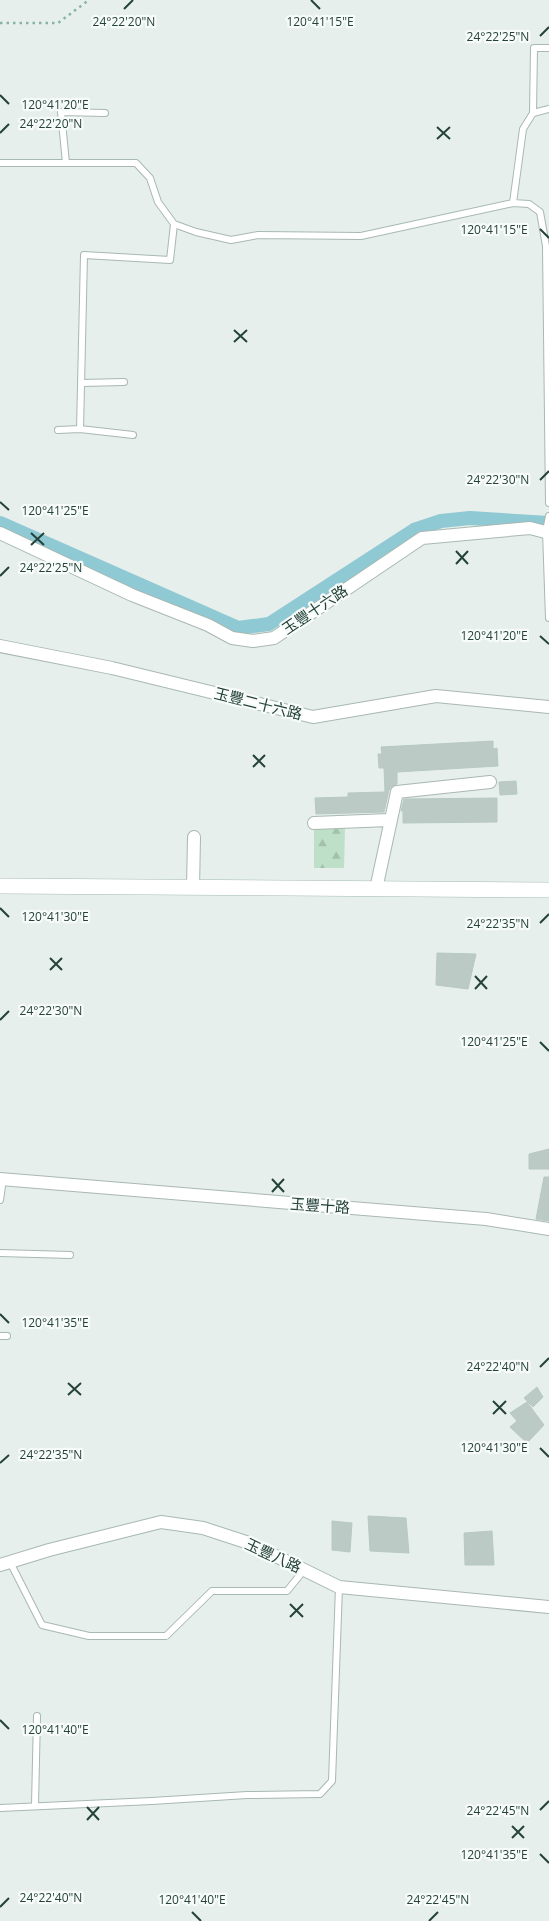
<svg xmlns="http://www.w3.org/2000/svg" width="549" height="1921" viewBox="0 0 549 1921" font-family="'Open Sans','Noto Sans TC',sans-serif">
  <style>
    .forest { fill: url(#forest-firs) }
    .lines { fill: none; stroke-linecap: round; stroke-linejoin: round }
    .canal { stroke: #8ec9d4; stroke-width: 14 }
    .building { fill: #bbcac4; stroke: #b8c9c2 }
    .lane-casing { stroke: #a8b8b2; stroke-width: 8 }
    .street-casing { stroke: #a8b8b2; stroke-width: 14 }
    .secondary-casing { stroke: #a4bbb3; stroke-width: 16 }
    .path { stroke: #86b3a5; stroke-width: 2.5; stroke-dasharray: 2.5 4; stroke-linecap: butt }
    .lane { stroke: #fff; stroke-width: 6 }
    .street { stroke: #fff; stroke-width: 12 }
    .secondary { stroke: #fff; stroke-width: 15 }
    .ticks { fill: none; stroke: #24423a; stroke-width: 2 }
    .labels { text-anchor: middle; stroke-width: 4.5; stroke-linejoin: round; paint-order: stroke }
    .street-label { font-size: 15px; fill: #24423a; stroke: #f7fbf9 }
    .ticks-label { font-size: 12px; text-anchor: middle; fill: #24423a; stroke: #f7fbf9; stroke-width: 4.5; stroke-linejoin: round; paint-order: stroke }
  </style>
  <defs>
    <pattern id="forest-firs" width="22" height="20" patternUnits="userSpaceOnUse" patternTransform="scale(1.25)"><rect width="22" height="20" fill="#bfe0c8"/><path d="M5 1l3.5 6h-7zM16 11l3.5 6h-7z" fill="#a4c1ad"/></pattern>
  </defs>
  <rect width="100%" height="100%" fill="#e6efeb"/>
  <path class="forest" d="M 345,828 L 344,868 L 314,868 L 314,829 Z"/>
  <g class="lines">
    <path class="canal" d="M 0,523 L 238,628 L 269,624 L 414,530 L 441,521 L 470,518 L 549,523"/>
  </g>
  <path class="building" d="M 493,741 L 493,749 L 497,748 L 498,766 L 397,772 L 397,784 L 392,786 L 389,790 L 384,812 L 316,814 L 315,798 L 348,797 L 348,793 L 385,792 L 384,768 L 379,768 L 378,754 L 382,754 L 381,747 Z
    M 516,781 L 517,794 L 500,795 L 499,782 Z
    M 497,798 L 497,822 L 403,823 L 403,811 L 401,811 L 404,799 Z
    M 437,953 L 476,954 L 468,989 L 436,985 Z
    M 549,1149 L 549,1169 L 529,1169 L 529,1154 Z
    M 544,1177 L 549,1177 L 549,1221 L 536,1219 Z
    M 537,1387 L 543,1397 L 533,1407 L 524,1398 Z
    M 527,1402 L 544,1425 L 527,1443 L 510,1427 L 517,1421 L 510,1413 Z
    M 368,1516 L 406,1518 L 409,1553 L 370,1551 Z
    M 332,1521 L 352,1523 L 350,1552 L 332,1550 Z
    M 492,1531 L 494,1565 L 465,1565 L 464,1533 Z"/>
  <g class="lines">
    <g class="lane-casing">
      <path id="lane" d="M 533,113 L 534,48 L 549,48
        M 0,163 L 136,163 L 150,178 L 158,202 L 174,224 L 196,232 L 231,240 L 258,235 L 361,236 L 513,203 L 529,204 L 540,212 L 546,246 L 549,503
        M 66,163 L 61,112 L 105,113
        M 513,203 L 523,129 L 533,113 L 549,109
        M 81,383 L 124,382
        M 80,429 L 133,435
        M 58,430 L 80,429 L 84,255 L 170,260 L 174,224
        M 549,516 L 546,531 L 549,618
        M 0,1200 L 3,1179
        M 0,1253 L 70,1255
        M 0,1336 L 7,1336
        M 10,1562 L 42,1625 L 89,1636 L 166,1636 L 212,1591 L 287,1591 L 304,1570
        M 35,1805 L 37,1716
        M 0,1808 L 152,1801 L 247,1795 L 320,1794 L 332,1781 L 339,1587"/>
    </g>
    <g class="street-casing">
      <path id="street" d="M 0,533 L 132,595 L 208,625 L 232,638 L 253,641 L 274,638 L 422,538 L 530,528 L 549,533
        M 0,646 L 112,668 L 313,717 L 436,696 L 549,707
        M 314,823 L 389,820
        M 193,888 L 194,837
        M 376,889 L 397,792 L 490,782
        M 0,1179 L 486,1219 L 549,1229
        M 0,1565 L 49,1550 L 161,1522 L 203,1528 L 249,1543 L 339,1587 L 549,1607"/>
    </g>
    <g class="secondary-casing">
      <path id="secondary" d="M 0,886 L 549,890"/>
    </g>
    <path class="path" d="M 0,23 L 58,23 L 89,0"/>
    <use href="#lane" class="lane"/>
    <use href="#street" class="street"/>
    <use href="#secondary" class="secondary"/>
  </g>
  <path class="ticks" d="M 311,0 L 320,9M 124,9 L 133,0M 540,36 L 549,27M 0,95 L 9,104M 437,127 L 450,139M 0,133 L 9,124M 437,139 L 450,127M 540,229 L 549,238M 234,330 L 247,342M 234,342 L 247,330M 540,480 L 549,471M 0,502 L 9,510M 31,533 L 44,545M 31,545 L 44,533M 456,551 L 468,564M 456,564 L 468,551M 0,576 L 9,567M 540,636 L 549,644M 253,755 L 265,767M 253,767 L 265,755M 0,908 L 9,917M 540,923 L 549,914M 50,958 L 62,970M 50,970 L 62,958M 475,976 L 487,989M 475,989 L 487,976M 0,1020 L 9,1011M 540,1042 L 549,1051M 272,1179 L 284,1192M 272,1192 L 284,1179M 0,1314 L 9,1323M 540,1367 L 549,1358M 68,1383 L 81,1395M 68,1395 L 81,1383M 493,1401 L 506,1414M 493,1414 L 506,1401M 540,1448 L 549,1457M 0,1463 L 9,1455M 290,1604 L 303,1617M 290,1617 L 303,1604M 0,1720 L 9,1729M 87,1807 L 99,1820M 540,1810 L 549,1801M 87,1820 L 99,1807M 512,1826 L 524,1838M 512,1838 L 524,1826M 540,1854 L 549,1863M 0,1907 L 9,1898M 192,1912 L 201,1921M 429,1921 L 438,1912"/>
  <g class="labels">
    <g class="street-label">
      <text transform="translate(315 610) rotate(-34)" y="5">玉豐十六路</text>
      <text transform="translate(258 704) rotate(14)" y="5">玉豐二十六路</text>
      <text transform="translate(320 1206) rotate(4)" y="5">玉豐十路</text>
      <text transform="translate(273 1556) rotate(25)" y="5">玉豐八路</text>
    </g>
  </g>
  <g class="ticks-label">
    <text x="124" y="26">24°22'20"N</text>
    <text x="320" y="26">120°41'15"E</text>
    <text x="498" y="41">24°22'25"N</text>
    <text x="55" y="109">120°41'20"E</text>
    <text x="51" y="128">24°22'20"N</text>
    <text x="494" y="234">120°41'15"E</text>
    <text x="498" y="484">24°22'30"N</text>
    <text x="55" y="515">120°41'25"E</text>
    <text x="51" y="572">24°22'25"N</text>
    <text x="494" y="640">120°41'20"E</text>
    <text x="55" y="921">120°41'30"E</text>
    <text x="498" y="928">24°22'35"N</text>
    <text x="51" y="1015">24°22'30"N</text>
    <text x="494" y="1046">120°41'25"E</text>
    <text x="55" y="1327">120°41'35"E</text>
    <text x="498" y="1371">24°22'40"N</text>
    <text x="494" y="1452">120°41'30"E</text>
    <text x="51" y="1459">24°22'35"N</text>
    <text x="55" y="1734">120°41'40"E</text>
    <text x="498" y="1815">24°22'45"N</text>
    <text x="494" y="1859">120°41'35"E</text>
    <text x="51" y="1902">24°22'40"N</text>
    <text x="192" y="1904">120°41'40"E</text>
    <text x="438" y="1904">24°22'45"N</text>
  </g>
</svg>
